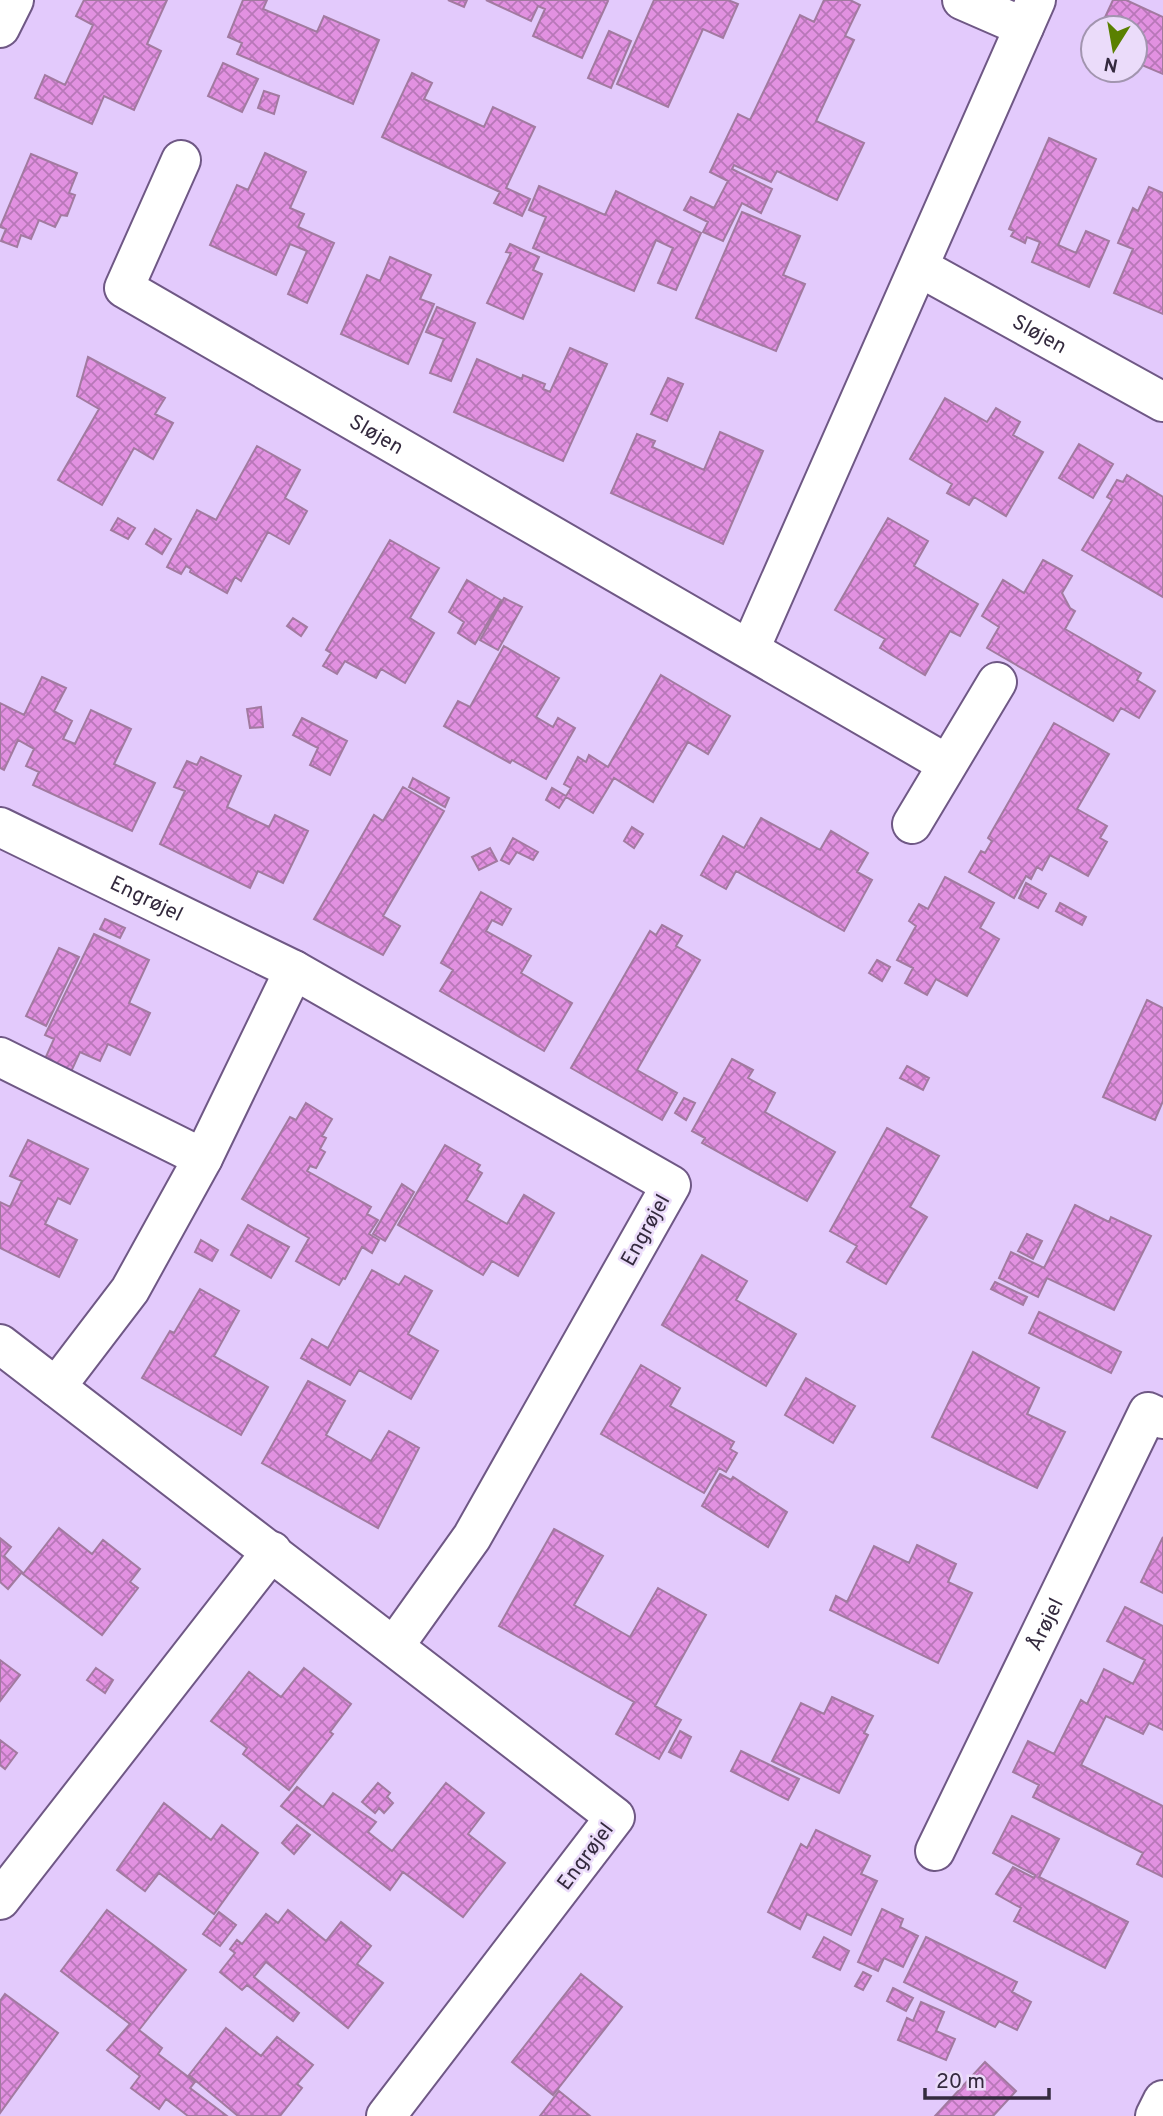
<svg xmlns="http://www.w3.org/2000/svg" width="1163" height="2116" viewBox="0 0 1163 2116" font-family="Overpass,sans-serif">
  <style>
    .building { fill: url(#building-cross-hatch); stroke: #a27aa0; stroke-width: 2 }
    .lines { fill: none; stroke-linecap: round; stroke-linejoin: round }
    .minor-casing { stroke: #6f5885; stroke-width: 42 }
    .minor { stroke: #fff; stroke-width: 38 }
    .labels { text-anchor: middle; stroke-width: 5; stroke-linejoin: round; paint-order: stroke }
    .street-label { font-size: 21px; fill: #342a3e; stroke: #ebdcfa }
  </style>
  <defs>
    <pattern id="building-cross-hatch" width="8" height="8" patternUnits="userSpaceOnUse" patternTransform="scale(1.75)"><rect width="8" height="8" fill="#e291e1"/><path d="M0 0l8 8M0 8l8-8" fill="none" stroke="#b877b8"/></pattern>
  </defs>
  <rect width="100%" height="100%" fill="#e3cafc"/>
  <path class="building" d="M 84,0 L 167,0 L 147,44 L 161,51 L 134,110 L 104,96 L 92,124 L 35,98 L 45,75 L 65,85 L 93,25 L 76,16 Z
    M 243,0 L 267,0 L 263,9 L 317,32 L 324,16 L 379,40 L 353,104 L 237,54 L 242,43 L 228,37 Z
    M 448,0 L 467,0 L 464,7 Z
    M 486,0 L 606,0 L 608,1 L 582,58 L 533,36 L 545,9 L 538,6 L 531,21 Z
    M 654,0 L 728,0 L 738,4 L 723,38 L 703,29 L 668,107 L 617,84 Z
    M 824,0 L 850,0 L 860,5 L 845,36 L 854,40 L 816,121 L 864,143 L 837,200 L 777,171 L 771,182 L 734,165 L 732,169 L 772,189 L 761,213 L 742,203 L 723,241 L 703,232 L 708,222 L 684,210 L 691,197 L 714,208 L 728,181 L 710,172 L 738,114 L 750,120 L 800,15 L 814,22 Z
    M 1113,0 L 1126,0 L 1163,17 L 1163,74 L 1135,62 L 1135,28 L 1100,28 Z
    M 609,31 L 631,41 L 611,88 L 588,78 Z
    M 223,63 L 258,79 L 242,112 L 208,96 Z
    M 412,73 L 432,83 L 424,99 L 484,127 L 493,107 L 535,127 L 506,188 L 530,199 L 522,216 L 494,203 L 500,192 L 382,137 Z
    M 264,91 L 279,96 L 274,114 L 258,108 Z
    M 1049,138 L 1096,159 L 1058,245 L 1076,253 L 1086,231 L 1109,241 L 1089,287 L 1032,262 L 1040,242 L 1027,237 L 1025,243 L 1011,236 L 1014,231 L 1009,229 Z
    M 265,153 L 306,172 L 290,208 L 304,214 L 298,227 L 334,243 L 307,303 L 288,294 L 307,251 L 290,244 L 276,275 L 210,245 L 237,185 L 248,190 Z
    M 31,154 L 77,173 L 69,193 L 75,195 L 67,216 L 61,215 L 55,227 L 39,220 L 31,239 L 21,235 L 17,247 L 1,241 L 6,229 L 0,227 Z
    M 539,186 L 605,215 L 616,191 L 701,233 L 676,290 L 658,283 L 673,248 L 656,240 L 634,291 L 533,248 L 546,217 L 529,210 Z
    M 1149,187 L 1163,193 L 1163,314 L 1114,293 L 1133,249 L 1118,243 L 1133,208 L 1138,211 Z
    M 742,212 L 800,236 L 783,275 L 805,284 L 776,351 L 696,318 Z
    M 510,244 L 539,257 L 533,270 L 542,274 L 523,319 L 487,303 L 511,253 L 506,252 Z
    M 390,257 L 431,275 L 420,299 L 434,304 L 408,364 L 341,334 L 367,275 L 380,281 Z
    M 437,307 L 475,323 L 451,381 L 430,373 L 444,339 L 426,332 Z
    M 570,348 L 607,364 L 563,461 L 454,412 L 477,359 L 522,379 L 523,375 L 545,384 L 543,389 L 550,392 Z
    M 88,357 L 165,398 L 155,414 L 173,423 L 153,459 L 134,448 L 102,505 L 58,480 L 99,409 L 77,396 Z
    M 668,378 L 683,384 L 667,421 L 651,414 Z
    M 945,398 L 987,422 L 996,408 L 1020,422 L 1013,435 L 1043,452 L 1006,516 L 974,497 L 969,505 L 947,493 L 952,484 L 910,459 Z
    M 720,432 L 763,451 L 723,544 L 611,493 L 637,434 L 655,441 L 652,447 L 704,470 Z
    M 1079,444 L 1113,464 L 1093,498 L 1059,478 Z
    M 257,446 L 300,470 L 285,498 L 307,511 L 289,544 L 268,532 L 241,581 L 235,577 L 227,593 L 190,572 L 191,569 L 186,566 L 181,574 L 167,567 L 197,510 L 216,520 Z
    M 1127,475 L 1163,497 L 1163,597 L 1082,550 L 1112,500 L 1107,497 L 1117,480 L 1123,482 Z
    M 118,518 L 135,528 L 128,539 L 111,530 Z
    M 888,518 L 928,541 L 914,566 L 978,604 L 960,636 L 950,631 L 925,675 L 880,648 L 885,639 L 835,610 Z
    M 155,529 L 171,539 L 162,554 L 146,544 Z
    M 390,540 L 439,568 L 410,618 L 434,633 L 405,683 L 381,669 L 376,678 L 345,661 L 337,674 L 323,666 L 331,653 L 326,650 Z
    M 1043,560 L 1072,576 L 1062,593 L 1070,608 L 1075,611 L 1065,629 L 1141,673 L 1137,680 L 1155,691 L 1139,718 L 1121,708 L 1113,721 L 987,648 L 999,627 L 982,616 L 1003,580 L 1024,593 Z
    M 467,580 L 501,600 L 475,644 L 458,633 L 464,622 L 449,612 Z
    M 504,598 L 522,607 L 498,650 L 480,640 Z
    M 293,618 L 307,627 L 301,636 L 287,626 Z
    M 504,646 L 559,678 L 536,717 L 553,727 L 558,718 L 575,728 L 546,779 L 512,760 L 510,763 L 444,726 L 458,701 L 470,707 Z
    M 661,675 L 730,716 L 708,754 L 688,742 L 653,802 L 614,778 L 593,813 L 566,797 L 559,808 L 546,800 L 552,788 L 566,796 L 571,788 L 564,784 L 578,757 L 586,762 L 589,755 L 608,767 Z
    M 42,677 L 66,688 L 54,711 L 72,721 L 63,739 L 75,744 L 91,710 L 131,729 L 114,764 L 155,783 L 132,831 L 33,785 L 39,772 L 26,766 L 34,749 L 18,740 L 4,770 L 0,768 L 0,703 L 24,715 Z
    M 261,707 L 263,727 L 250,728 L 247,709 Z
    M 302,718 L 347,741 L 330,775 L 310,765 L 318,748 L 293,735 Z
    M 1054,723 L 1109,754 L 1077,809 L 1107,826 L 1100,838 L 1107,842 L 1088,876 L 1050,855 L 1042,870 L 1037,867 L 1031,879 L 1026,876 L 1014,898 L 969,872 L 981,851 L 985,853 L 992,841 L 988,838 Z
    M 201,757 L 241,776 L 227,807 L 269,827 L 275,815 L 308,831 L 283,883 L 258,871 L 250,888 L 160,844 L 185,791 L 174,787 L 187,761 L 197,765 Z
    M 413,778 L 449,798 L 445,807 L 409,787 Z
    M 403,787 L 444,811 L 383,916 L 400,926 L 383,955 L 314,919 L 374,815 L 383,821 Z
    M 761,818 L 820,850 L 831,831 L 868,853 L 857,872 L 872,880 L 844,931 L 736,871 L 726,889 L 701,875 L 723,836 L 744,848 Z
    M 632,827 L 643,834 L 634,848 L 624,841 Z
    M 513,838 L 538,852 L 533,860 L 517,852 L 509,864 L 501,860 Z
    M 490,848 L 497,861 L 479,870 L 472,857 Z
    M 945,877 L 994,903 L 980,928 L 999,939 L 967,996 L 936,979 L 927,995 L 905,983 L 913,968 L 897,960 L 916,926 L 909,921 L 919,904 L 928,909 Z
    M 1026,883 L 1046,894 L 1038,908 L 1019,898 Z
    M 481,892 L 511,909 L 502,925 L 492,920 L 486,931 L 531,956 L 521,973 L 572,1003 L 544,1051 L 440,991 L 453,970 L 441,963 Z
    M 1060,903 L 1086,917 L 1082,925 L 1056,911 Z
    M 105,919 L 125,928 L 120,938 L 100,929 Z
    M 662,925 L 682,936 L 676,946 L 700,960 L 637,1070 L 677,1093 L 662,1120 L 571,1068 L 650,931 L 656,935 Z
    M 94,934 L 149,960 L 129,1003 L 150,1013 L 130,1055 L 108,1044 L 100,1061 L 80,1052 L 70,1074 L 44,1061 L 54,1039 L 45,1035 Z
    M 59,948 L 79,957 L 46,1026 L 26,1016 Z
    M 877,960 L 890,967 L 882,981 L 869,973 Z
    M 1147,1000 L 1163,1008 L 1163,1101 L 1155,1120 L 1103,1097 Z
    M 732,1059 L 753,1070 L 748,1078 L 775,1093 L 765,1112 L 835,1152 L 807,1201 L 702,1143 L 705,1138 L 692,1131 Z
    M 907,1066 L 929,1078 L 923,1090 L 900,1078 Z
    M 684,1098 L 695,1103 L 686,1120 L 675,1113 Z
    M 306,1103 L 332,1119 L 322,1136 L 326,1138 L 320,1149 L 325,1152 L 316,1168 L 310,1166 L 307,1171 L 371,1207 L 367,1214 L 378,1220 L 369,1234 L 379,1240 L 372,1253 L 362,1247 L 345,1279 L 343,1278 L 339,1285 L 296,1261 L 309,1238 L 242,1199 L 290,1117 L 296,1120 Z
    M 887,1128 L 939,1156 L 910,1207 L 927,1217 L 886,1284 L 847,1262 L 857,1246 L 830,1231 Z
    M 28,1140 L 88,1169 L 70,1204 L 58,1198 L 45,1224 L 77,1240 L 59,1277 L 0,1248 L 0,1202 L 10,1207 L 22,1181 L 10,1176 Z
    M 445,1145 L 480,1165 L 477,1170 L 482,1173 L 466,1200 L 507,1224 L 524,1195 L 554,1213 L 518,1276 L 492,1261 L 483,1275 L 398,1225 Z
    M 402,1184 L 414,1192 L 385,1241 L 373,1234 Z
    M 1075,1205 L 1109,1222 L 1111,1217 L 1151,1236 L 1114,1310 L 1047,1278 L 1038,1297 L 999,1278 L 1011,1252 L 1044,1268 Z
    M 248,1225 L 289,1247 L 271,1278 L 231,1255 Z
    M 1027,1234 L 1042,1241 L 1033,1259 L 1018,1251 Z
    M 201,1240 L 218,1250 L 212,1261 L 195,1252 Z
    M 702,1255 L 747,1281 L 736,1300 L 796,1334 L 766,1386 L 662,1325 Z
    M 372,1270 L 399,1285 L 405,1276 L 432,1291 L 408,1334 L 438,1351 L 411,1399 L 359,1370 L 350,1385 L 301,1358 L 312,1339 L 328,1348 Z
    M 995,1282 L 1027,1297 L 1023,1305 L 991,1289 Z
    M 200,1289 L 239,1311 L 214,1356 L 268,1387 L 241,1435 L 142,1378 L 170,1331 L 174,1333 Z
    M 1039,1312 L 1121,1352 L 1111,1373 L 1029,1333 Z
    M 973,1352 L 1039,1388 L 1027,1414 L 1065,1432 L 1037,1488 L 932,1437 Z
    M 641,1365 L 680,1388 L 670,1406 L 734,1442 L 730,1449 L 737,1453 L 726,1472 L 719,1468 L 704,1493 L 601,1434 Z
    M 806,1378 L 855,1406 L 833,1443 L 785,1415 Z
    M 308,1381 L 345,1401 L 326,1435 L 371,1461 L 389,1431 L 419,1448 L 378,1528 L 262,1463 Z
    M 720,1474 L 731,1480 L 733,1477 L 787,1512 L 768,1547 L 702,1506 Z
    M 59,1528 L 92,1554 L 103,1540 L 140,1569 L 130,1582 L 138,1588 L 102,1635 L 23,1574 Z
    M 554,1529 L 603,1556 L 574,1605 L 630,1637 L 658,1588 L 706,1615 L 655,1706 L 681,1720 L 659,1759 L 616,1734 L 634,1702 L 499,1626 Z
    M 1163,1537 L 1163,1593 L 1141,1582 Z
    M 0,1538 L 11,1547 L 4,1556 L 22,1572 L 8,1589 L 0,1582 Z
    M 917,1545 L 956,1564 L 948,1582 L 972,1593 L 938,1663 L 830,1610 L 836,1596 L 847,1602 L 874,1546 L 909,1563 Z
    M 1125,1607 L 1163,1626 L 1163,1730 L 1149,1723 L 1143,1734 L 1106,1716 L 1081,1765 L 1163,1806 L 1163,1877 L 1137,1864 L 1143,1853 L 1033,1797 L 1039,1785 L 1013,1772 L 1028,1741 L 1054,1754 L 1081,1700 L 1087,1704 L 1104,1669 L 1133,1684 L 1145,1660 L 1107,1641 Z
    M 0,1660 L 20,1675 L 0,1701 Z
    M 96,1668 L 113,1680 L 105,1693 L 87,1680 Z
    M 304,1668 L 351,1704 L 330,1732 L 333,1734 L 289,1790 L 243,1754 L 247,1748 L 211,1721 L 249,1672 L 281,1697 Z
    M 832,1697 L 873,1716 L 864,1733 L 868,1735 L 839,1793 L 772,1761 L 801,1703 L 824,1714 Z
    M 680,1731 L 691,1737 L 681,1758 L 669,1752 Z
    M 0,1740 L 17,1753 L 5,1769 L 0,1765 Z
    M 741,1751 L 799,1779 L 788,1800 L 731,1771 Z
    M 378,1783 L 390,1793 L 387,1797 L 393,1803 L 384,1813 L 379,1808 L 375,1813 L 362,1802 Z
    M 446,1783 L 484,1813 L 468,1834 L 505,1863 L 463,1917 L 403,1872 L 390,1890 L 281,1806 L 297,1787 L 323,1807 L 333,1793 L 376,1822 L 368,1832 L 392,1851 Z
    M 164,1803 L 211,1840 L 222,1825 L 258,1853 L 214,1914 L 159,1873 L 145,1891 L 117,1870 Z
    M 1012,1816 L 1059,1839 L 1039,1877 L 1128,1922 L 1105,1968 L 1014,1921 L 1021,1908 L 996,1894 L 1013,1867 L 1034,1878 L 1035,1875 L 993,1853 Z
    M 297,1825 L 310,1835 L 294,1854 L 282,1843 Z
    M 816,1830 L 870,1856 L 861,1874 L 877,1881 L 851,1935 L 807,1914 L 800,1929 L 768,1912 L 801,1844 L 807,1848 Z
    M 882,1909 L 903,1919 L 900,1927 L 918,1936 L 903,1967 L 884,1958 L 878,1971 L 858,1962 Z
    M 107,1910 L 186,1970 L 139,2030 L 162,2048 L 158,2054 L 195,2082 L 190,2088 L 227,2116 L 188,2116 L 166,2099 L 159,2109 L 131,2088 L 140,2076 L 107,2050 L 130,2024 L 61,1971 Z
    M 288,1910 L 326,1941 L 341,1922 L 371,1946 L 357,1964 L 383,1983 L 348,2028 L 266,1962 L 254,1977 L 299,2013 L 293,2021 L 247,1985 L 242,1990 L 220,1972 L 235,1953 L 230,1949 L 237,1940 L 242,1944 L 266,1914 L 278,1923 Z
    M 219,1912 L 236,1925 L 220,1946 L 203,1934 Z
    M 824,1937 L 849,1951 L 840,1970 L 813,1957 Z
    M 926,1937 L 1017,1982 L 1012,1992 L 1031,2002 L 1017,2030 L 999,2021 L 995,2027 L 904,1982 Z
    M 863,1972 L 871,1976 L 863,1990 L 855,1986 Z
    M 581,1974 L 622,2007 L 553,2095 L 512,2062 Z
    M 893,1988 L 913,1998 L 906,2011 L 887,2001 Z
    M 5,1994 L 58,2033 L 0,2113 L 0,2001 Z
    M 921,2002 L 944,2012 L 936,2031 L 955,2039 L 946,2060 L 898,2040 L 907,2018 L 913,2021 Z
    M 226,2028 L 261,2056 L 277,2037 L 313,2065 L 297,2084 L 302,2088 L 280,2116 L 238,2116 L 189,2075 Z
    M 985,2062 L 1016,2091 L 993,2116 L 935,2116 Z
    M 559,2091 L 590,2116 L 540,2116 Z"/>
  <g class="lines">
    <g class="minor-casing">
      <g id="minor">
        <path d="M 962,0 L 1024,27"/>
        <path d="M 0,28 L 14,0"/>
        <path id="s1" d="M 181,160 L 124,288 L 947,764"/>
        <path id="s2" d="M 919,267 L 1163,402"/>
        <path d="M 750,649 L 1036,0"/>
        <path d="M 912,824 L 997,682"/>
        <path id="s3" d="M 0,827 L 294,970 L 671,1185 L 472,1537 L 395,1645"/>
        <path d="M 0,1057 L 203,1158"/>
        <path d="M 0,1344 L 615,1817 L 386,2116"/>
        <path d="M 56,1387 L 130,1290 L 203,1158 L 294,970"/>
        <path id="s4" d="M 935,1851 L 1148,1412 L 1163,1419"/>
        <path d="M 0,1900 L 272,1551"/>
        <path d="M 1155,2116 L 1163,2100"/>
      </g>
    </g>
    <use href="#minor" class="minor"/>
  </g>
  <g class="labels">
    <g class="street-label">
      <text dy="7" stroke="none"><textPath href="#s2" startOffset="138">Sløjen</textPath></text>
      <text dy="7" stroke="none"><textPath href="#s1" startOffset="432">Sløjen</textPath></text>
      <text dy="7" stroke="none"><textPath href="#s3" startOffset="163">Engrøjel</textPath></text>
      <text transform="translate(645 1230) rotate(-61)" y="7">Engrøjel</text>
      <text dy="7" stroke="none"><textPath href="#s4" startOffset="252">Årøjel</textPath></text>
      <text transform="translate(585 1856) rotate(-53)" y="7">Engrøjel</text>
    </g>
  </g>
  <g transform="translate(1114 49) rotate(191)"><circle r="33" fill="#ebdcfa" stroke="#a295af" stroke-width="2"/>
  <path d="M0-5L12 26L0 18L-12 26Z" fill="#5a8000"/>
  <text y="-10" font-size="19" font-weight="bold" text-anchor="middle" fill="#342a3e">N</text>
  </g>
  <path d="M925 2088v10h124v-10" fill="none" stroke="#342a3e" stroke-width="3.5"/>
  <text x="936" y="2088" font-size="21" fill="#342a3e" stroke="#ebdcfa" stroke-width="5" paint-order="stroke">20 m</text>
</svg>
